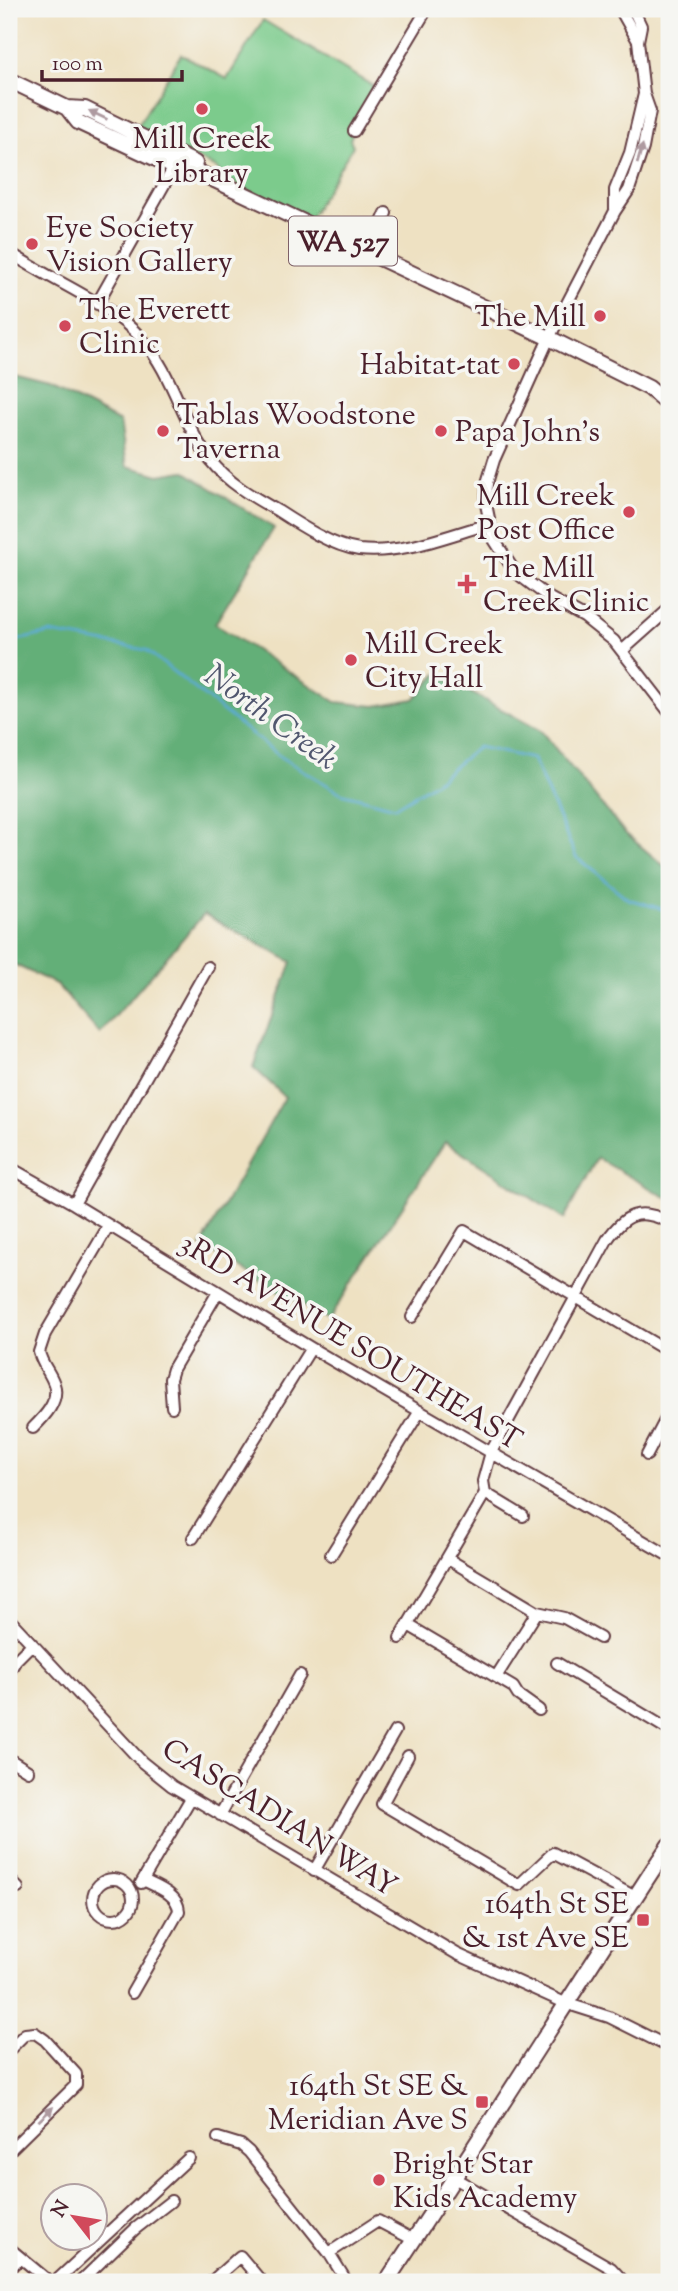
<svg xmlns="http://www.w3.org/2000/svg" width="678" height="2291" viewBox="0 0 678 2291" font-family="'Sorts Mill Goudy',serif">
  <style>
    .green { fill: #7bcb8c; stroke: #62755c; stroke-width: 2 }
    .forest { fill: #64af78; stroke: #576752; stroke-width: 2 }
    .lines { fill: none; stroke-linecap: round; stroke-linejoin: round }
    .stream { stroke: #5baad5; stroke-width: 2.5 }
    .minor-casing { stroke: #633c42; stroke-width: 14 }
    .major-casing { stroke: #633c42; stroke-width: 18 }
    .minor { stroke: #fff; stroke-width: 10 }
    .major { stroke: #fff; stroke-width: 14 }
    .oneway { fill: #ae9aa0 }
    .poi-dot { fill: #d1495b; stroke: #f6f6f2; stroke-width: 2.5 }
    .labels { text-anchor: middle; stroke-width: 7; stroke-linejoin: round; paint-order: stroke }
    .shield { fill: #f6f6f2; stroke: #7e6067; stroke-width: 2 }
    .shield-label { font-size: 28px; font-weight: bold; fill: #4a1f2b }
    .poi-label { font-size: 30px; fill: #4a1f2b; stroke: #f6f6f2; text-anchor: start }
    .street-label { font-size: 30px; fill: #4a1f2b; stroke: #f6f6f2 }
    .water-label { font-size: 32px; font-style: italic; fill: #51576f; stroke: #f6f6f2 }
  </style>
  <rect width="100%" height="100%" fill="#f6f6f2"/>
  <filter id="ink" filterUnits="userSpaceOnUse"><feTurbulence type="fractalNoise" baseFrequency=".0143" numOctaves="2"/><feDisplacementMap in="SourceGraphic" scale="14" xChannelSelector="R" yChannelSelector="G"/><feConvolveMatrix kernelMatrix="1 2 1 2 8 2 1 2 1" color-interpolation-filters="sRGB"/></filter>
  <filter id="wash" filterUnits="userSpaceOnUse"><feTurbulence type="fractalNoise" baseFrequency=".00686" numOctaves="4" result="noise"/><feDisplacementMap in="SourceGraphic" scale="28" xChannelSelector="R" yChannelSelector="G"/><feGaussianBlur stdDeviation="1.57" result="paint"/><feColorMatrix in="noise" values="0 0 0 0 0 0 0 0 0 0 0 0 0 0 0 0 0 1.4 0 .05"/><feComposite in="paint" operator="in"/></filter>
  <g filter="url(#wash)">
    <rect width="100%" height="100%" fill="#eee1c2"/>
    <path class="green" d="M 263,20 L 376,88 L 350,139 L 353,146 L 308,221 L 225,178 L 215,167 L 136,129 L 181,54 L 227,79 Z"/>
    <path class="forest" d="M 15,377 L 51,386 L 120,422 L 127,466 L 159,475 L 184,471 L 274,528 L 215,624 L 336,702 L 375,706 L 414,699 L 437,674 L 541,731 L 625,833 L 669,870 L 669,1199 L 597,1158 L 564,1219 L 445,1142 L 328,1320 L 201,1246 L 285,1097 L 253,1067 L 292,962 L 204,914 L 100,1034 L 56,984 L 9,962 L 9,386 Z"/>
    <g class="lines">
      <path class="stream" d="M 9,642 L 50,633 L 146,650 L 282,758 L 341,793 L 395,807 L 434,783 L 478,747 L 533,759 L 576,857 L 628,899 L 669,911"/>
    </g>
  </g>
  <g filter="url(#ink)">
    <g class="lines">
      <g class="minor-casing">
        <path id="minor" d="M 620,9 L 638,41
          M 633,9 L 641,26 L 638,41 L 644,94 L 650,111 L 643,148 L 629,190 L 615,211 L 549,338 L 494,460 L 487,483 L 486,504 L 493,538 L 515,572 L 551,599 L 584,617 L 614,641 L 669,712
          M 354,131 L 427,9
          M 615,209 L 615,190 L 630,153 L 644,94
          M 9,252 C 51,281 108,301 142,339 C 173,374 182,423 210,460 C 228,483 253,497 278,511 C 301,526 332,546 359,550 C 403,555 448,535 489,524
          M 368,254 L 386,213
          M 97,304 L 174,167
          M 623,650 L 669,609
          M 9,1167 L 74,1204 L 311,1348 L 669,1556
          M 74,1204 L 208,967
          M 412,1317 L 464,1231 L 669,1352
          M 172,1407 L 170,1379 L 173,1369 L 218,1292
          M 33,1428 C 44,1417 60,1401 54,1384 C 50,1372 42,1365 39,1352 L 45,1334 L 109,1225
          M 647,1455 L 669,1413
          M 485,1493 L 523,1516
          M 193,1538 L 311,1348
          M 331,1555 L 420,1411
          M 448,1559 L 537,1612 L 564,1618 L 600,1638
          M 9,1619 L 142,1762 L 172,1786 L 457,1954 L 565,2003 L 609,2017 L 669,2047
          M 408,1625 L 513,1687 L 518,1695 L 539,1710
          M 400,1638 L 485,1493 L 483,1481 L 491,1452 L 607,1240 C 625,1214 639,1207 669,1222
          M 557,1663 L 669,1730
          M 9,1672 L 16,1660 L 32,1644
          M 496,1677 L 537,1612
          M 408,1756 L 382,1804 L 519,1885 L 553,1853 L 635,1897
          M 9,1759 L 28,1771
          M 220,1815 L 300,1675
          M 314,1871 L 395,1731
          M93 1899a20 20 0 1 1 40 0a20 20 0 1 1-40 0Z
          M 9,1879 L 18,1888
          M 141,1883 L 191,1798
          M 132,1993 L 179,1911 C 178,1894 157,1887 143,1880
          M 9,2050 L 25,2034 L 35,2033 L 45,2040 L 76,2074 L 76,2085 L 9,2151
          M 218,2138 L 241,2145 L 249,2152 L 329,2253 L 378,2221 L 414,2240
          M 456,2179 L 611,2268 L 624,2282
          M 9,2248 L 50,2282
          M 329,2253 L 347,2282
          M 9,2269 L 20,2258
          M 55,2282 L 189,2158
          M 80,2282 L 135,2229 L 171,2201
          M 211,2282 L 240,2256 L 261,2281"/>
      </g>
      <g class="major-casing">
        <path id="major" d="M 9,80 L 67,108 L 85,109 L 195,163
          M 67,108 L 78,122 L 180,170
          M 174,167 L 187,167 L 549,338 L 649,388 L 669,405
          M 386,2282 C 482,2137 574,1990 669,1845"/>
      </g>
      <use href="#minor" class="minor"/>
      <use href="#major" class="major"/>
    </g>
    <defs><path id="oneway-solid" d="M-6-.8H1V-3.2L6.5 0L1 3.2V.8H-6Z" transform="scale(1.75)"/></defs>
    <g class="oneway">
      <use href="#oneway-solid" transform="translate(98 115) rotate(-154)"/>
      <use href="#oneway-solid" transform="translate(640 154) rotate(-74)"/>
      <use href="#oneway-solid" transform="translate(46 2114) rotate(-44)"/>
    </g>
  </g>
  <g class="poi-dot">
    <circle cx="202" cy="109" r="7"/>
    <circle cx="32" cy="244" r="7"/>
    <circle cx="600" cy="316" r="7"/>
    <circle cx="65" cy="326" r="7"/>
    <circle cx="514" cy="364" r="7"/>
    <circle cx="163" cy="431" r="7"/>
    <circle cx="441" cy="431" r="7"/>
    <circle cx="629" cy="512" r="7"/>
    <path d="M463.5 573.5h7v7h7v7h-7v7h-7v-7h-7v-7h7z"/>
    <circle cx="351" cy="660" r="7"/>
    <rect x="636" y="1913" width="14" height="14" rx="3.5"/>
    <rect x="475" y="2095" width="14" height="14" rx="3.5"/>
    <circle cx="379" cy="2180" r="7"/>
  </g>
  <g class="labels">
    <rect class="shield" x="289" y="216.5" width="108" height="49" rx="5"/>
    <g class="shield-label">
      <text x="343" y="251">WA 527</text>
    </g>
    <g class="poi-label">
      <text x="202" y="148" text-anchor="middle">Mill Creek<tspan x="202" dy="34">Library</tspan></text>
      <text x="46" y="237">Eye Society<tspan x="46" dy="34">Vision Gallery</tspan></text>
      <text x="79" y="319">The Everett<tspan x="79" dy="34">Clinic</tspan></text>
      <text x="586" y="326" text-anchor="end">The Mill</text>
      <text x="500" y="374" text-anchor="end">Habitat-tat</text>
      <text x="177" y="424">Tablas Woodstone<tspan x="177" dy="34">Taverna</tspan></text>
      <text x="455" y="441">Papa John's</text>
      <text x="615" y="505" text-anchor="end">Mill Creek<tspan x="615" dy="34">Post Office</tspan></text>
      <text x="483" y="577">The Mill<tspan x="483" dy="34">Creek Clinic</tspan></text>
      <text x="365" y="653">Mill Creek<tspan x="365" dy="34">City Hall</tspan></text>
      <text x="629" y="1913" text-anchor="end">164th St SE<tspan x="629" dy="34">&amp; 1st Ave SE</tspan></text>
      <text x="468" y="2095" text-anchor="end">164th St SE &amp;<tspan x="468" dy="34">Meridian Ave S</tspan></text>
      <text x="393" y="2173">Bright Star<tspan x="393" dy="34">Kids Academy</tspan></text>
    </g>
    <g class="street-label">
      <text transform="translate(351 1341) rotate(31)" y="10">3RD AVENUE SOUTHEAST</text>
      <text transform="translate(280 1817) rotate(32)" y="10">CASCADIAN WAY</text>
    </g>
    <g class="water-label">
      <text transform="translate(272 716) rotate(36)" y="11">North Creek</text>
    </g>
  </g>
  <rect width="678" height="2291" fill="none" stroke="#f6f6f2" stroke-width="35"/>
  <g transform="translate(74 2217) rotate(301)"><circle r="33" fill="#f6f6f2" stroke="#b1a0a2" stroke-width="2"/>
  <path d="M0-5L12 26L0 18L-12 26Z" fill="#d1495b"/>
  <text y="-10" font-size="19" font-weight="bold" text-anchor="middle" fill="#4a1f2b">N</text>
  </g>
  <path d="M42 70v10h140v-10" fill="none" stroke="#4a1f2b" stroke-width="3.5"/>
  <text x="52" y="70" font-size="21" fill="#4a1f2b" stroke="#f6f6f2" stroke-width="5" paint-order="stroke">100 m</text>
</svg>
